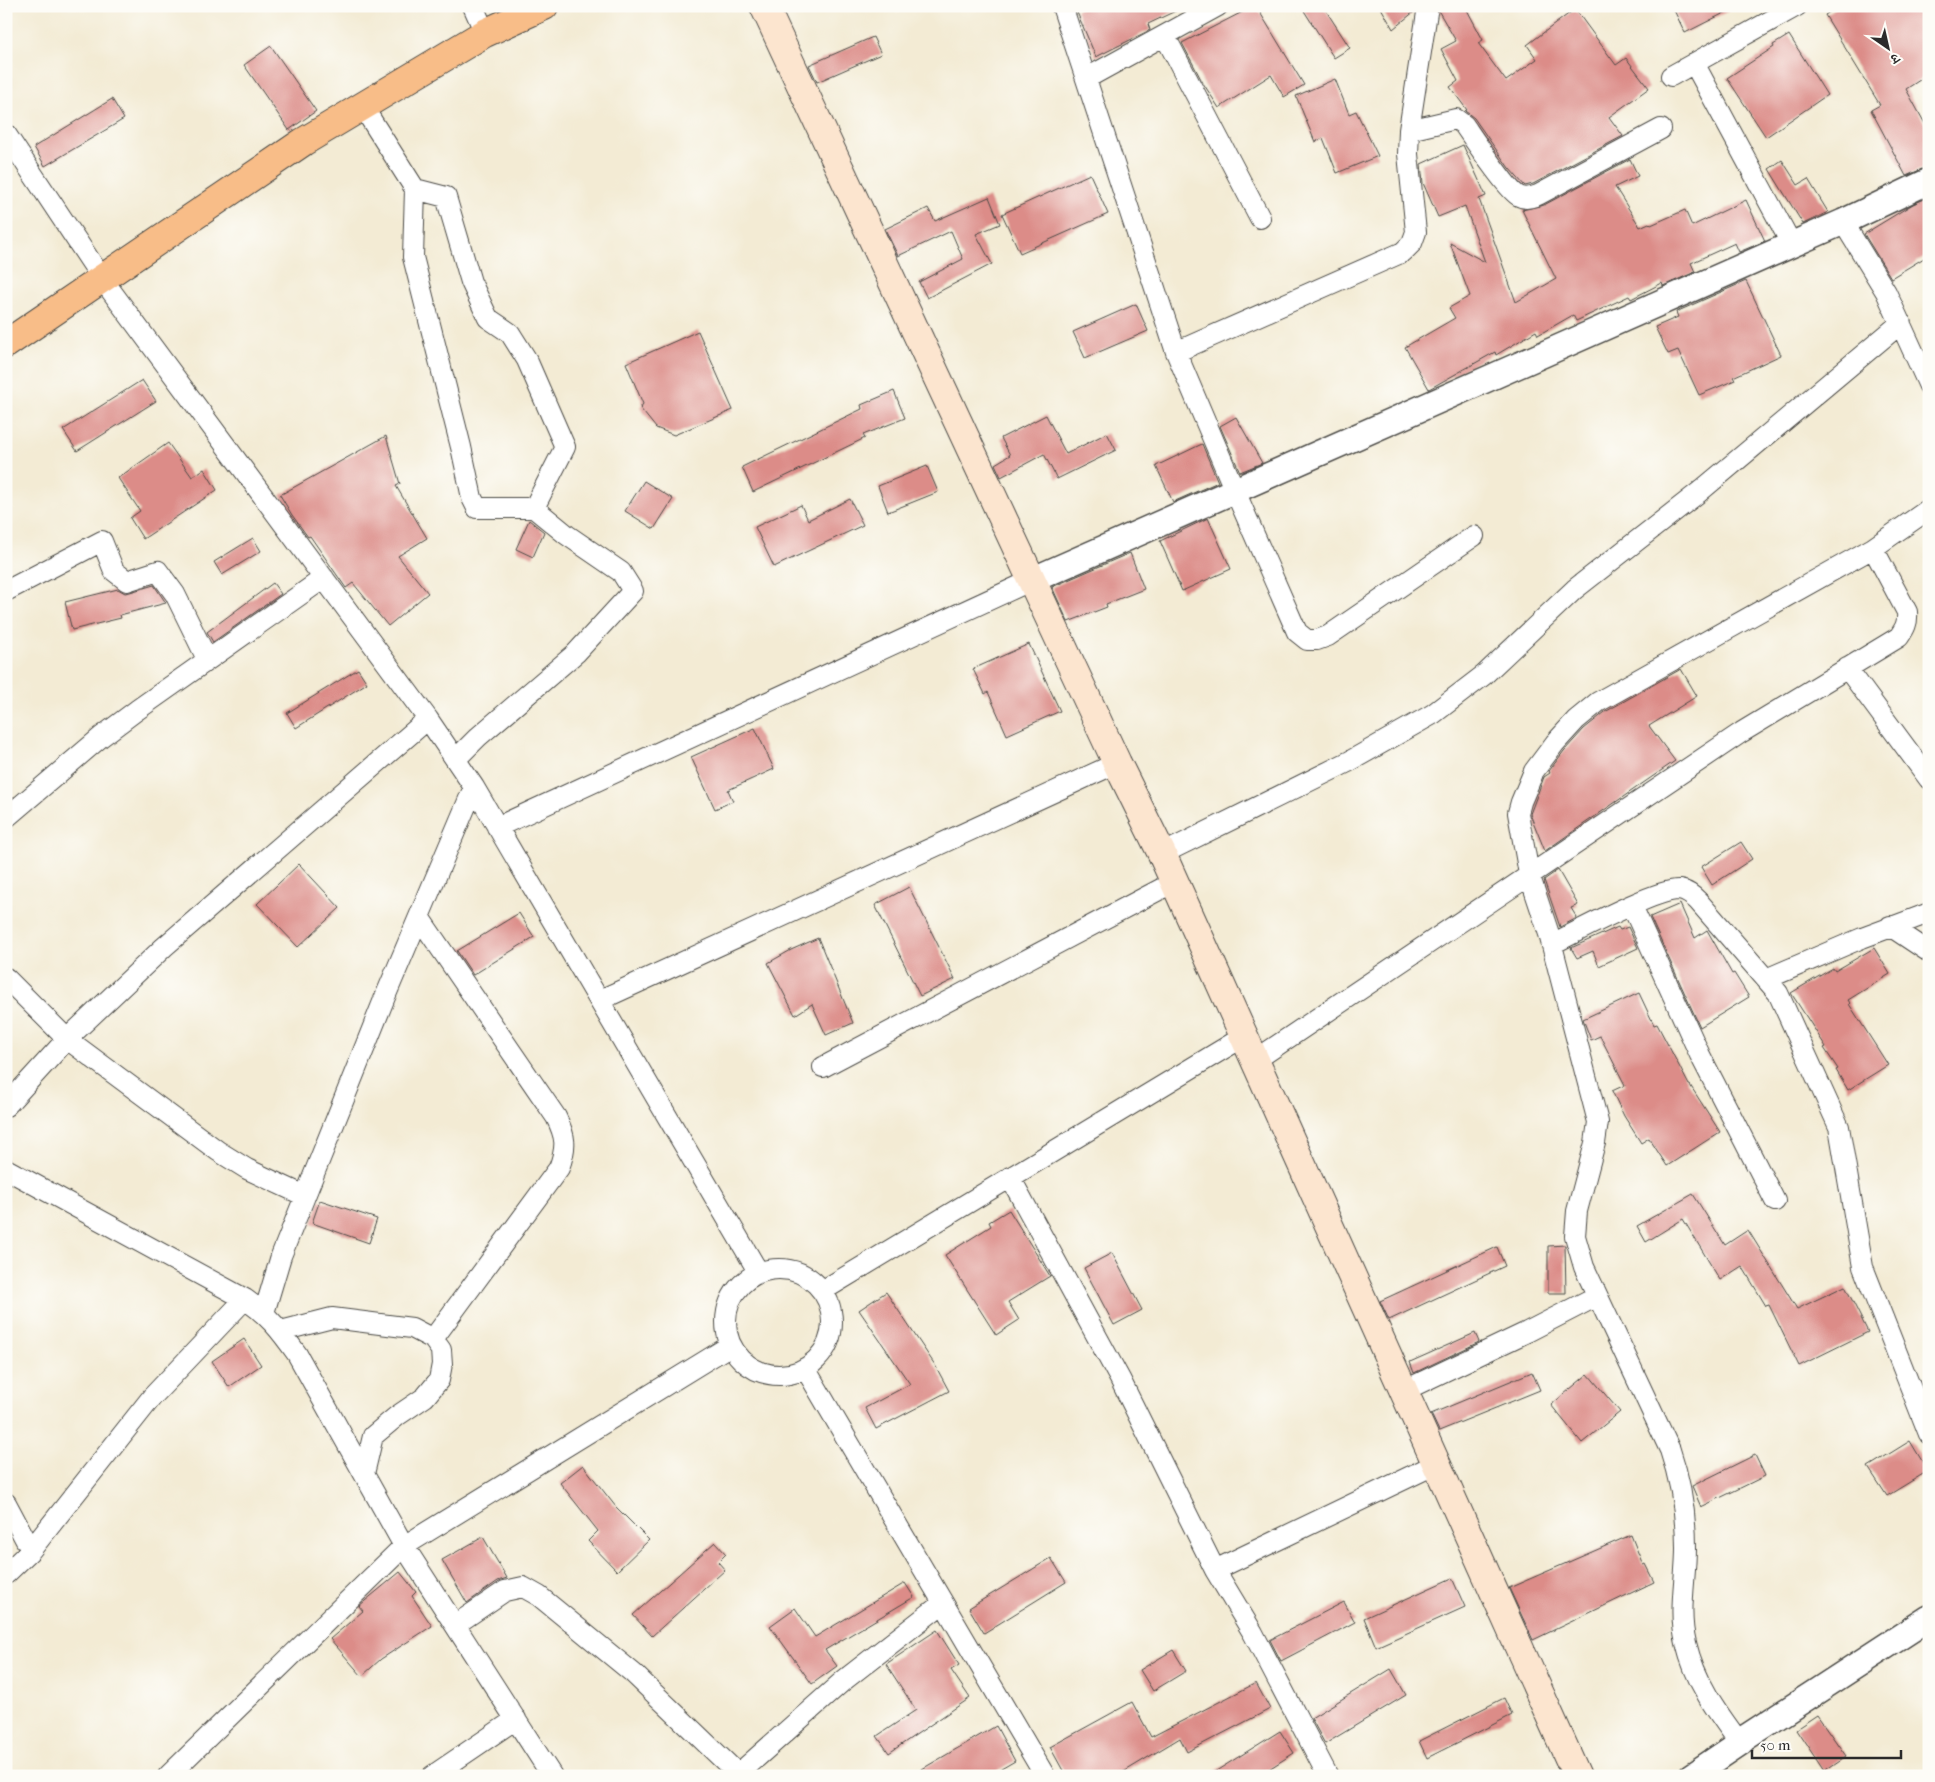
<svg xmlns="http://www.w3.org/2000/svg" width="1935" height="1782" viewBox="0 0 1935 1782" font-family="'IM FELL French Canon','Noto Serif Devanagari',serif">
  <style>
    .building { fill: #dc8c88 }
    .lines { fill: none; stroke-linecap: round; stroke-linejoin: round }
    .minor-casing { stroke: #494844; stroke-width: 22 }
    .tertiary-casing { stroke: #494844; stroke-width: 28 }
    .secondary-casing { stroke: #494844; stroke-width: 30 }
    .primary-casing { stroke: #494844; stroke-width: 30 }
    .minor { stroke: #fff; stroke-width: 20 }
    .tertiary { stroke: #fff; stroke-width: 25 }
    .secondary { stroke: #fce5cf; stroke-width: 28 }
    .primary { stroke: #f8bd88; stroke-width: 28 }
  </style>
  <rect width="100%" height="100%" fill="#fdfcf7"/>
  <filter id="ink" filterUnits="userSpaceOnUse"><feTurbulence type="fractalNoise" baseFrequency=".02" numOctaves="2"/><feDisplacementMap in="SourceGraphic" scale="10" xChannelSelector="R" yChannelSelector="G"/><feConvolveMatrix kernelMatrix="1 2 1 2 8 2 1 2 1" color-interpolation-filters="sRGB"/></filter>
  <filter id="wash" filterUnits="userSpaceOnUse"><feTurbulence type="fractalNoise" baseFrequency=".0096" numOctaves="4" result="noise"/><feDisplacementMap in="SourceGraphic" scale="20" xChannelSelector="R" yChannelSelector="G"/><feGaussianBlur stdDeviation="1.12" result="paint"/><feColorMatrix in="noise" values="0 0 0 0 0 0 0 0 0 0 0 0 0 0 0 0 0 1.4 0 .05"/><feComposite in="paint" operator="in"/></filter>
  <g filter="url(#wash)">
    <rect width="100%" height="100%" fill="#f3ebd4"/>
    <g id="blocks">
      <path class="building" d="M 1084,6 L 1186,6 L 1148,24 L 1150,30 L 1096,57 L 1076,10 Z
        M 1254,6 L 1256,6 L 1304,85 L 1284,97 L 1271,75 L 1219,108 L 1203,83 L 1182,43 Z
        M 1301,6 L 1323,6 L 1350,48 L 1334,58 Z
        M 1380,6 L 1416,6 L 1415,11 L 1393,29 Z
        M 1440,6 L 1465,6 L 1483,40 L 1478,43 L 1506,81 L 1537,59 L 1527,45 L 1575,9 L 1616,65 L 1626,58 L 1649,88 L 1609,117 L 1623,136 L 1533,184 L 1525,186 L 1509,168 L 1474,118 L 1465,111 L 1467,110 L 1450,87 L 1458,81 L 1441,49 L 1456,41 L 1439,12 Z
        M 1672,6 L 1738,6 L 1685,33 Z
        M 1838,6 L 1929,6 L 1929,74 L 1906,89 L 1929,131 L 1929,166 L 1906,176 L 1871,110 L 1880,105 L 1825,15 Z
        M 1789,35 L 1827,95 L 1766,137 L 1727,78 L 1774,47 L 1773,45 Z
        M 873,37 L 881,54 L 817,82 L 809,65 Z
        M 271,46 L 316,111 L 289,130 L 244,65 Z
        M 1335,79 L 1349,114 L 1356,111 L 1378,156 L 1337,173 L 1323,138 L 1315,142 L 1296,96 Z
        M 112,99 L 124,119 L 45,166 L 34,147 Z
        M 1463,145 L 1486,196 L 1479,199 L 1516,302 L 1556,279 L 1522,210 L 1544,205 L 1630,159 L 1638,176 L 1615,187 L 1640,227 L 1649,223 L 1651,225 L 1685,210 L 1692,226 L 1746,200 L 1765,241 L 1739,252 L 1735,243 L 1691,263 L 1695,272 L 1663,286 L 1662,283 L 1631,299 L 1629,296 L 1576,321 L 1573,315 L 1538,335 L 1536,331 L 1496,355 L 1495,352 L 1429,389 L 1405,347 L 1455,318 L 1449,308 L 1470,296 L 1450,243 L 1485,262 L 1465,206 L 1438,217 L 1423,183 L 1421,164 Z
        M 1782,160 L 1798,185 L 1808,179 L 1828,212 L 1803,224 L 1769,169 Z
        M 1090,174 L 1108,214 L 1020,253 L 1002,214 Z
        M 989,197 L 1000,224 L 976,234 L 992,264 L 927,298 L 919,282 L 963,259 L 951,231 L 898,256 L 885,229 L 928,208 L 935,221 Z
        M 1929,197 L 1929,255 L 1891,278 L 1864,234 L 1913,204 Z
        M 1746,281 L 1781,355 L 1733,377 L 1735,380 L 1699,395 L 1678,350 L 1668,354 L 1655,327 L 1678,317 L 1676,312 Z
        M 1136,304 L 1148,331 L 1085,358 L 1073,332 Z
        M 698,331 L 733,410 L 674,435 L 656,428 L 640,408 L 643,404 L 626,363 Z
        M 142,380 L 156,401 L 77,451 L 63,430 Z
        M 894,391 L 905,418 L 863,435 L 865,438 L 753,492 L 742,467 L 862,409 L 861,405 Z
        M 1046,415 L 1066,454 L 1107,433 L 1116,450 L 1057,479 L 1044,454 L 1001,477 L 995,464 L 1010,455 L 1001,438 Z
        M 1236,417 L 1262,463 L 1240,472 L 1220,426 Z
        M 386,436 L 400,484 L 396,486 L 427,538 L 398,556 L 428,593 L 388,626 L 353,583 L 346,588 L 310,536 L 308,537 L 292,515 L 280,495 Z
        M 168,443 L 192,477 L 204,469 L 217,490 L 143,539 L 130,518 L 140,511 L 118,478 Z
        M 1202,444 L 1218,482 L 1173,502 L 1156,466 Z
        M 927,466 L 938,492 L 888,512 L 878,486 Z
        M 644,481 L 673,499 L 654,529 L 625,511 Z
        M 850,499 L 863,525 L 774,567 L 755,527 L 801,505 L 808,520 Z
        M 1208,518 L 1231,569 L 1182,591 L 1160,541 Z
        M 529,520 L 544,532 L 533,557 L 516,549 Z
        M 253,538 L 261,551 L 222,575 L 214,562 Z
        M 1130,553 L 1144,589 L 1106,604 L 1107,607 L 1068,622 L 1052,587 Z
        M 273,583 L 281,594 L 213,642 L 207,632 Z
        M 154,585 L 166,603 L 120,615 L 121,618 L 72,630 L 65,602 L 118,589 L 125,593 L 130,592 Z
        M 1029,644 L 1060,711 L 1007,735 L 988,692 L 985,694 L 973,669 Z
        M 358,669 L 367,683 L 296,728 L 287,713 Z
        M 1681,669 L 1697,696 L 1649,726 L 1675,761 L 1545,851 L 1530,814 L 1544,777 L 1550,773 L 1549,771 L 1564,751 L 1584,729 L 1605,712 Z
        M 755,728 L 774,769 L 728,790 L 733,801 L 715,809 L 691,757 Z
        M 1741,842 L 1752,859 L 1712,885 L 1701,867 Z
        M 299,864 L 340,908 L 298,947 L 257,904 Z
        M 1558,870 L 1578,905 L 1571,908 L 1577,918 L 1560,927 L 1544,880 Z
        M 909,887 L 955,979 L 920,996 L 875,905 Z
        M 1680,904 L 1695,938 L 1707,930 L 1732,974 L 1734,973 L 1749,997 L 1700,1027 L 1650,917 Z
        M 519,913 L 534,937 L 473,975 L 457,951 Z
        M 1618,927 L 1620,930 L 1628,927 L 1638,948 L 1599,966 L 1593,951 L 1577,958 L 1571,948 Z
        M 818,938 L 853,1023 L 826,1035 L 812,1004 L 795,1015 L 768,963 L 791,950 Z
        M 1874,948 L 1890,974 L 1848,1000 L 1850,1003 L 1849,1004 L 1888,1065 L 1848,1090 L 1836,1070 L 1838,1069 L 1824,1048 L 1826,1047 L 1791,993 L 1833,968 L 1835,971 Z
        M 1639,993 L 1654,1025 L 1657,1024 L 1689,1085 L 1690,1085 L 1720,1132 L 1667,1166 L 1649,1138 L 1641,1143 L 1624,1116 L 1612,1091 L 1625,1085 L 1600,1036 L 1591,1040 L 1583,1019 Z
        M 1693,1194 L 1725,1245 L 1748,1230 L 1797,1309 L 1845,1286 L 1868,1332 L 1799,1366 L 1769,1305 L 1766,1306 L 1742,1266 L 1720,1280 L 1683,1219 L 1646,1242 L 1637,1226 Z
        M 320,1200 L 377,1219 L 369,1243 L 312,1223 Z
        M 1009,1210 L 1050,1276 L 1008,1302 L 1019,1320 L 996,1335 L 945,1255 L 991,1226 L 989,1222 Z
        M 1565,1245 L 1566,1293 L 1548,1293 L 1548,1246 Z
        M 1497,1247 L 1505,1266 L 1389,1320 L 1380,1301 Z
        M 1112,1253 L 1142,1310 L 1114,1325 L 1084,1268 Z
        M 886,1292 L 935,1365 L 949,1391 L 876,1429 L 865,1408 L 910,1384 L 859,1310 Z
        M 1475,1333 L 1479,1342 L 1414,1373 L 1410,1362 Z
        M 244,1339 L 261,1365 L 229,1387 L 212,1361 Z
        M 1532,1372 L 1540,1390 L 1439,1431 L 1431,1414 Z
        M 1588,1374 L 1620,1412 L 1582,1443 L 1551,1405 Z
        M 1910,1441 L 1928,1471 L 1887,1496 L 1868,1467 Z
        M 1755,1455 L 1765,1476 L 1701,1507 L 1692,1486 Z
        M 583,1465 L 616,1507 L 649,1540 L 617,1571 L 588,1541 L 598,1531 L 560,1483 Z
        M 1631,1535 L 1643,1565 L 1645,1564 L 1654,1582 L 1533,1640 L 1509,1588 Z
        M 483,1537 L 507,1578 L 498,1581 L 467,1603 L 442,1560 Z
        M 715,1542 L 726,1554 L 718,1562 L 725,1570 L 652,1636 L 633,1615 Z
        M 1051,1558 L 1066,1582 L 984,1633 L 969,1608 Z
        M 400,1572 L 416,1592 L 412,1596 L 432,1626 L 381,1659 L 362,1676 L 330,1639 L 363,1611 L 359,1606 L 365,1601 Z
        M 1452,1578 L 1465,1607 L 1376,1647 L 1364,1618 Z
        M 905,1583 L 914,1597 L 825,1650 L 837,1666 L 812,1684 L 770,1626 L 795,1608 L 815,1637 Z
        M 1344,1602 L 1355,1622 L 1281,1661 L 1270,1640 Z
        M 937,1630 L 959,1665 L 951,1670 L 970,1698 L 889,1753 L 877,1736 L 916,1710 L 886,1664 Z
        M 1173,1650 L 1186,1671 L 1153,1691 L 1140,1670 Z
        M 1391,1669 L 1406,1695 L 1325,1744 L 1311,1718 Z
        M 1256,1683 L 1270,1709 L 1187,1752 L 1180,1738 L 1117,1776 L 1066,1776 L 1050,1747 L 1132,1702 L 1151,1737 Z
        M 1504,1698 L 1512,1715 L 1427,1758 L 1419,1741 Z
        M 1817,1715 L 1846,1756 L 1824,1771 L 1796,1729 Z
        M 996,1726 L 1015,1761 L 989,1776 L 910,1776 Z
        M 1280,1731 L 1294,1753 L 1258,1776 L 1208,1776 Z"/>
    </g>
  </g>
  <g filter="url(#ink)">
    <use href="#blocks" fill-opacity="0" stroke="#494844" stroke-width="1"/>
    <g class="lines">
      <g class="minor-casing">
        <path id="minor" d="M 473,6 L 485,33
          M 1062,6 L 1176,352 L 1235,491 L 1297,632 L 1307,640 L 1317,640 L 1328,636 L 1474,536
          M 1165,36 L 1260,218
          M 1694,63 L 1792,245
          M 1671,76 L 1797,6
          M 1087,78 L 1218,6
          M 363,107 L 415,189 L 413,257 L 461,447 L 472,498 L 477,508 L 534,508 L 567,535 L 621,572 L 633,591 L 576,653 L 478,737 L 456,759
          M 1409,130 L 1456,119 L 1464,125 C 1473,138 1508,191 1519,196 C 1526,200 1532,197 1538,195 L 1661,129
          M 6,134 L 103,280 L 428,719 L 474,787 L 759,1273
          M 415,189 L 446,197 L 471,282 L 488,318 L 510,333 L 527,360 L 565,447 L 534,508
          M 1843,222 L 1886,292 L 1929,386
          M 1176,352 L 1403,252 L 1412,243 L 1416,232 L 1408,154 L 1409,130 L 1428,6
          M 6,591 L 102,541 L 114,571 L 127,581 L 158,571 L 175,594 L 207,659
          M 1847,668 L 1929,779
          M 6,818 L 101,737 L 137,710 L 324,578
          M 497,827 L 1032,580
          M 1162,854 L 1350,761 L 1433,714 L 1484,675 L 1575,589 L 1698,493 L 1901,323
          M 1632,906 L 1700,1055 L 1775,1201
          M 419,917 L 556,1117 C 566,1137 567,1146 559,1168 L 433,1339
          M 1890,926 L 1929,952
          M 1552,944 C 1577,932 1655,889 1679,890 C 1687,891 1692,895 1698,901 L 1778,993 L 1839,1127 L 1863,1267 L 1929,1434
          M 6,978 L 67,1039 L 218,1151 L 247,1169 L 305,1196
          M 1766,979 L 1862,938 L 1929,913
          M 600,1000 L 1117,763
          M 1254,1061 L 1742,732 L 1899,637 C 1905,628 1908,623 1907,612 L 1873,548
          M 823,1067 L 1174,882
          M 6,1106 L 67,1039 L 164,947 L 428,719
          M 6,1169 L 245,1299 C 269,1316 280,1330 297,1354 L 404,1546 L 552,1776
          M 1010,1177 L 1120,1379 L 1215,1570 L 1253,1633 L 1328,1776
          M726 1322a53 53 0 1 1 106 0a53 53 0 1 1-106 0Z
          M 822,1291 L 1243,1037
          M 264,1313 L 281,1256 L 385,997 L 474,787
          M 281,1331 L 332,1318 L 412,1328 L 433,1339 L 441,1350 L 442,1364 L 439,1380 L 425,1397 L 397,1416 L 373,1436 L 364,1474
          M 805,1368 L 1045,1776
          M 1403,1391 L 1527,1332 L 1597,1296
          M 6,1503 L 31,1550
          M 1215,1570 L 1436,1464
          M 6,1574 L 31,1550 L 152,1397 L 245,1299
          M 455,1625 L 505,1591 L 523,1587 L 539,1596 L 633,1673 L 737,1773
          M 1740,1743 C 1717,1712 1695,1682 1686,1643 C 1678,1611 1686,1580 1686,1548 C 1686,1514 1681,1482 1670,1450 L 1584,1267 L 1575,1236 L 1577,1211 L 1595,1143 L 1598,1122 L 1549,934 L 1529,874 L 1518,813 L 1521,802 L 1534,771 L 1555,743 L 1576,720 L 1598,702 L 1873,548 L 1929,509
          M 168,1776 L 404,1546 L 731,1345
          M 432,1776 L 516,1719
          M 736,1776 L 843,1681 L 943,1603"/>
      </g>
      <g class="tertiary-casing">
        <path id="tertiary" d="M 1032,580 L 1843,222 L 1929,181
          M 1691,1776 L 1740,1743 L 1745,1738 L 1929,1618"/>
      </g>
      <g class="secondary-casing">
        <path id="secondary" d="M 764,6 L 1117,763 L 1162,854 L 1577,1776"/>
      </g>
      <g class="primary-casing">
        <path id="primary" d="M 6,344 L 303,142 L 485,33 L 544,6"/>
      </g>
      <use href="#minor" class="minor"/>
      <use href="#tertiary" class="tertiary"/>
      <use href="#secondary" class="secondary"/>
      <use href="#primary" class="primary"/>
    </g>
  </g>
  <rect width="1935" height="1782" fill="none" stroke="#fdfcf7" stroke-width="25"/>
  <g transform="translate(1888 48) rotate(146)" stroke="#fdfcf7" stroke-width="4" paint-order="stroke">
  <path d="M0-4L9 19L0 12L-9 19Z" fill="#2b2b2b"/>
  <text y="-8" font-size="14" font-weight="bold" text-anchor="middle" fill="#2b2b2b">उ</text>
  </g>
  <path d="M1752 1750v8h149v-8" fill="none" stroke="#2b2b2b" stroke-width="2.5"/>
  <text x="1760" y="1750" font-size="15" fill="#2b2b2b" stroke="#fdfcf7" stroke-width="4" paint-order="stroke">50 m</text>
</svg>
